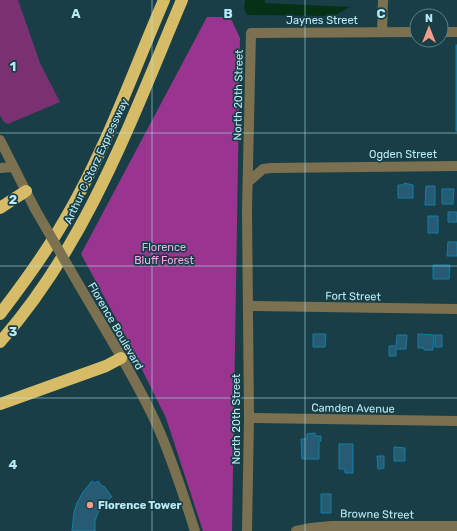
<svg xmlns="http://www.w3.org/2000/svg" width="457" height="531" viewBox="0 0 457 531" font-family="Rubik,sans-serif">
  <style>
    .green { fill: #7a3172 }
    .forest { fill: #99358f }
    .water { fill: #053116 }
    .building { fill: #275b73; stroke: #127ea8 }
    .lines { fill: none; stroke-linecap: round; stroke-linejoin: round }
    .minor { stroke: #7b7050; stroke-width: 10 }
    .highway { stroke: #d7bc67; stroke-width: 12 }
    .minor-bridge { stroke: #7b7050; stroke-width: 10 }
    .grid { fill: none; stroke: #b8ebf6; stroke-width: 1; stroke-opacity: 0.55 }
    .poi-dot { fill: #f49d8c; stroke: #1a3e46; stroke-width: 1.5 }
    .labels { text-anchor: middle; stroke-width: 3.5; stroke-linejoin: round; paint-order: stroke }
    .street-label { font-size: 11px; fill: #b8ebf6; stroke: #1a3e46 }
    .park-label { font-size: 11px; fill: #f6abeb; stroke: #1a3e46 }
    .poi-label { font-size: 11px; font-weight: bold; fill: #b8ebf6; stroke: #1a3e46; text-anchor: start }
    .grid-label { font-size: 13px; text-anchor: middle; font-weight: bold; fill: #b8ebf6; stroke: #1a3e46; stroke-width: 3.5; stroke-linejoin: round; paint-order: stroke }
  </style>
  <rect width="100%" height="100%" fill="#1a3e46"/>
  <path class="green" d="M 0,0 L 18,0 L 40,63 L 60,102 L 8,124 L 4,122 L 0,115 Z"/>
  <path class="forest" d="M 207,17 L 230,17 L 240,38 L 232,531 L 203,531 L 166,418 L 126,337 L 81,254 Z"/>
  <path class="water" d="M 245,0 L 265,0 L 265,3 L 350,7 L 333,16 L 247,15 L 244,8 Z"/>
  <path class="building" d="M 456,45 L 457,45 L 457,131 L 456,131 Z
    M 404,183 L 413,185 L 413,198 L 398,198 L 398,185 L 404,185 Z
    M 426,186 L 435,186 L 435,205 L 425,205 Z
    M 442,189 L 454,189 L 453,204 L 442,204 Z
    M 448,212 L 457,212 L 457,222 L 448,222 Z
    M 428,216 L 438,216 L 438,233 L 428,233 Z
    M 448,242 L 457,242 L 457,256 L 447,256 Z
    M 433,265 L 450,265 L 449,279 L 433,279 Z
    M 313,334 L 326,334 L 325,347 L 313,347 Z
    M 418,334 L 434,335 L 433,350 L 424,350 L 424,348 L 418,348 Z
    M 397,335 L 407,335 L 406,349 L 396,349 L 396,356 L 389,356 L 389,346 L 396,346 Z
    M 435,335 L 442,335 L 442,347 L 435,347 Z
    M 315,433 L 315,436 L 321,436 L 321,441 L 319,441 L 319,459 L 302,459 L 301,439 L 307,439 L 307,434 Z
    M 339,444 L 353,444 L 353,473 L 345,473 L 345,469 L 339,469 Z
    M 394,447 L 405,448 L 405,461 L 394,461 Z
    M 377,456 L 384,456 L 384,468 L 378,469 Z
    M 92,481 L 95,483 L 98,481 L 103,487 L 104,486 L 112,497 L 107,500 L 98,513 L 95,521 L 95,531 L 72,531 L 74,512 L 77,503 L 83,492 Z
    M 321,494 L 331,494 L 331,513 L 321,513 Z"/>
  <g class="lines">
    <path class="minor" d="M 382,32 L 383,0
      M 441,32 L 457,32
      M 0,140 L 35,209
      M 0,168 L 13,167
      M 248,182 L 263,169 L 271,168 L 457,166
      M 79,285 C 105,330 134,375 156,423 C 172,458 183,494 195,531
      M 248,306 L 457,309
      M 249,418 L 457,421
      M 247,531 L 249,418 L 247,210 L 251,33 L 417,32
      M 296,531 L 311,528 L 331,526 L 457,526"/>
    <path class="highway" d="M 0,208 L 26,191
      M 0,314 C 23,284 45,254 64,221 C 105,152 132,74 164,0
      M 0,342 C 87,244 132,118 182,0
      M 0,404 L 106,366 L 121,358"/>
    <path class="minor-bridge" d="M 35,209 L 79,285"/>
  </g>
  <path class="grid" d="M 152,0 L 152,531M 305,0 L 305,531M 0,133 L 457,133M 0,266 L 457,266M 0,398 L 457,398"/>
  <circle class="poi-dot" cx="90" cy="505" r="4"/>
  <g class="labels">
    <g class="street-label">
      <text x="322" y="24">Jaynes Street</text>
      <text transform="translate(238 95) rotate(-89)" y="4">North 20th Street</text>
      <text x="403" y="158">Ogden Street</text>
      <text transform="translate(96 161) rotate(-65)" y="4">Arthur C Storz Expressway</text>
      <text transform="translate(353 296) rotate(1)" y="4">Fort Street</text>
      <text transform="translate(116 326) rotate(60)" y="4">Florence Boulevard</text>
      <text transform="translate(353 408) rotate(1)" y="4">Camden Avenue</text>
      <text transform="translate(236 419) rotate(-90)" y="4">North 20th Street</text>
      <text transform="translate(377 514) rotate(1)" y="4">Browne Street</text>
    </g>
    <g class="park-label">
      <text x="164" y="251">Florence<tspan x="164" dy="13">Bluff Forest</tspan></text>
    </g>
    <g class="poi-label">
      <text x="98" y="509">Florence Tower</text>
    </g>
  </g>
  <g class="grid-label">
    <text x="76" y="18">A</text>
    <text x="228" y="18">B</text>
    <text x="381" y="18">C</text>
    <text x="13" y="71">1</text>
    <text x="13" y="204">2</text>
    <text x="13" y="336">3</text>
    <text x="13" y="469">4</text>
  </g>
  <g transform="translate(429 28)"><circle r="19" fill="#1a3e46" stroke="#59838c"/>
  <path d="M0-3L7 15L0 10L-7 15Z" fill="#f49d8c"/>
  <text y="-6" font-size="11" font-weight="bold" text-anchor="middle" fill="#b8ebf6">N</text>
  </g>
</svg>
